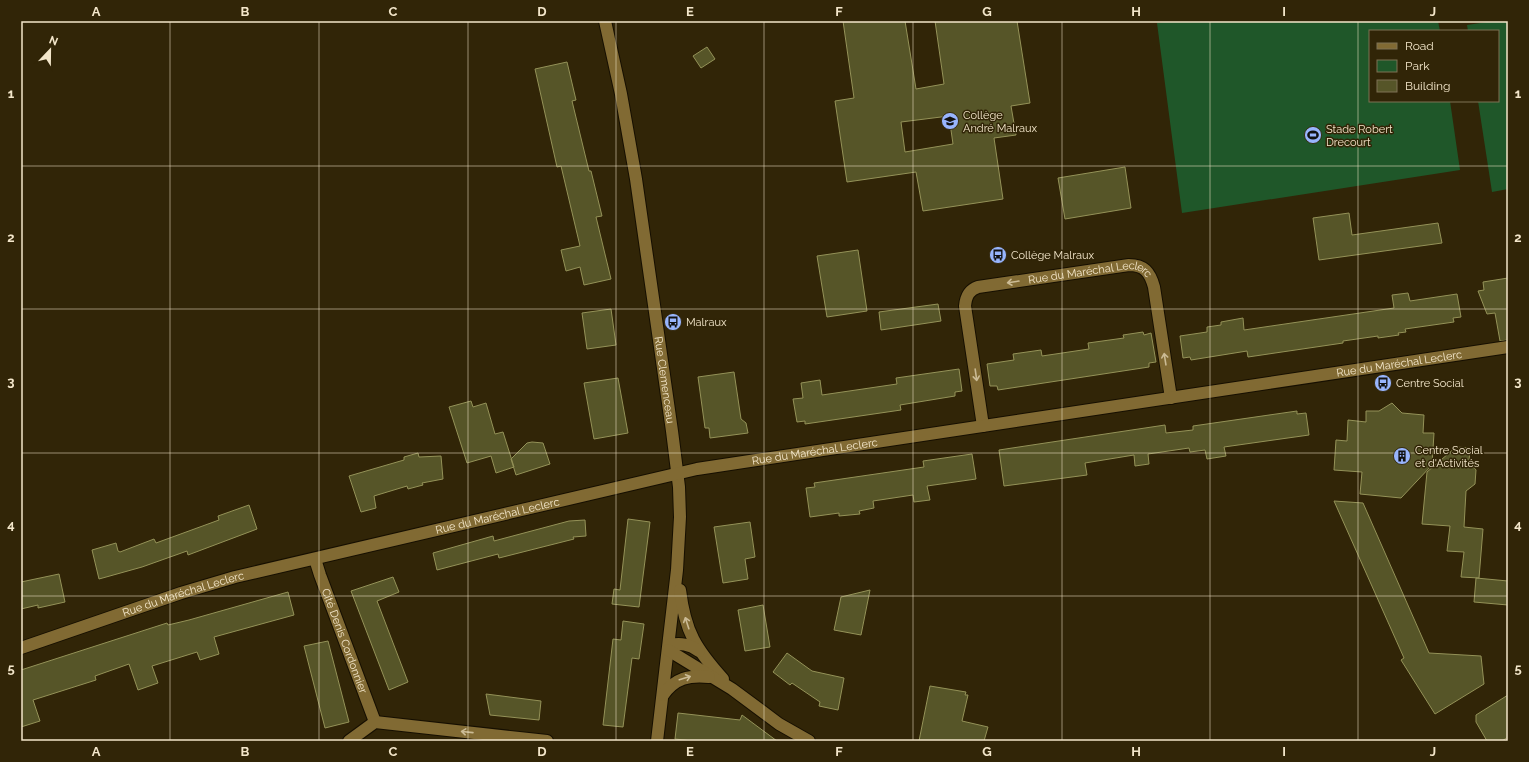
<svg xmlns="http://www.w3.org/2000/svg" width="1529" height="762" viewBox="0 0 1529 762" font-family="Raleway,sans-serif">
  <style>
    .green { fill: #1f5729 }
    .building { fill: #565528; stroke: #949258; fill-rule: evenodd }
    .lines { fill: none; stroke-linecap: round; stroke-linejoin: round }
    .minor-casing { stroke: #160f01; stroke-width: 14 }
    .minor { stroke: #816a33; stroke-width: 12 }
    .oneway { stroke: #cbbb95 }
    .grid { fill: none; stroke: #f3e6ca; stroke-width: 1; stroke-opacity: 0.55 }
    .labels { text-anchor: middle; stroke-width: 3; stroke-linejoin: round; paint-order: stroke }
    .poi-label { font-size: 11px; fill: #f3e6ca; stroke: #312507; text-anchor: start }
    .street-label { font-size: 11px; fill: #f3e6ca; stroke: #312507 }
    .neatline { fill: none; stroke: #f3e6ca; stroke-width: 1.5 }
    .grid-label { font-size: 13px; text-anchor: middle; font-weight: bold; fill: #f3e6ca }
  </style>
  <rect width="100%" height="100%" fill="#312507"/>
  <path class="green" d="M 1171,21 L 1438,21 L 1440,31 L 1370,31 L 1370,101 L 1450,101 L 1460,170 L 1182,213 L 1157,23 Z
    M 1494,21 L 1508,21 L 1508,189 L 1492,192 L 1478,101 L 1498,101 L 1498,31 L 1468,31 L 1467,25 Z"/>
  <path class="building" d="M 843,21 L 905,21 L 916,89 L 944,84 L 935,21 L 1017,21 L 1030,103 L 1011,106 L 1016,135 L 994,138 L 1003,199 L 923,211 L 916,172 L 847,182 L 835,101 L 854,98 ZM 949,116 L 953,144 L 905,152 L 901,122 Z
    M 707,47 L 715,59 L 701,68 L 693,56 Z
    M 567,62 L 576,100 L 572,101 L 589,171 L 591,171 L 602,216 L 596,217 L 611,279 L 584,285 L 580,267 L 566,271 L 561,250 L 580,246 L 561,166 L 557,167 L 535,69 Z
    M 1125,167 L 1131,208 L 1065,219 L 1058,178 Z
    M 1349,213 L 1352,235 L 1438,223 L 1442,243 L 1319,260 L 1313,218 Z
    M 858,250 L 867,311 L 827,317 L 817,256 Z
    M 1508,278 L 1508,340 L 1500,341 L 1495,313 L 1487,314 L 1478,291 L 1484,290 L 1483,282 Z
    M 1408,293 L 1410,301 L 1457,294 L 1461,317 L 1453,318 L 1454,322 L 1405,329 L 1406,332 L 1398,333 L 1399,335 L 1378,338 L 1378,336 L 1343,341 L 1343,343 L 1248,357 L 1247,351 L 1191,360 L 1190,357 L 1183,358 L 1180,336 L 1207,332 L 1207,327 L 1221,325 L 1221,322 L 1243,318 L 1244,330 L 1394,308 L 1392,295 Z
    M 938,304 L 941,321 L 881,330 L 879,312 Z
    M 611,309 L 616,345 L 587,349 L 582,313 Z
    M 1143,332 L 1144,335 L 1151,333 L 1156,362 L 1149,363 L 1149,367 L 998,390 L 997,386 L 990,386 L 987,364 L 1014,360 L 1013,354 L 1041,350 L 1042,356 L 1089,349 L 1088,343 L 1124,338 L 1123,335 Z
    M 959,369 L 962,391 L 955,392 L 955,396 L 900,405 L 901,410 L 805,424 L 805,421 L 797,422 L 793,399 L 803,398 L 801,383 L 820,380 L 822,395 L 897,384 L 896,378 Z
    M 734,372 L 741,419 L 746,423 L 748,433 L 710,438 L 709,428 L 705,428 L 698,377 Z
    M 618,378 L 628,433 L 594,439 L 584,383 Z
    M 471,401 L 473,407 L 486,403 L 495,434 L 503,432 L 514,467 L 496,473 L 491,456 L 467,463 L 449,407 Z
    M 1392,403 L 1402,413 L 1424,415 L 1423,433 L 1434,433 L 1432,465 L 1401,498 L 1360,494 L 1362,472 L 1334,470 L 1336,440 L 1347,441 L 1348,420 L 1366,422 L 1366,411 L 1379,411 Z
    M 1297,411 L 1297,414 L 1306,413 L 1309,435 L 1224,447 L 1226,456 L 1207,459 L 1205,450 L 1190,452 L 1189,448 L 1148,454 L 1149,464 L 1135,466 L 1134,455 L 1085,463 L 1087,475 L 1004,486 L 999,450 L 1165,425 L 1166,433 L 1193,430 L 1193,426 Z
    M 532,442 L 543,443 L 550,464 L 516,475 L 511,459 L 527,443 Z
    M 1456,447 L 1470,448 L 1469,461 L 1476,470 L 1475,484 L 1466,491 L 1464,527 L 1483,529 L 1479,578 L 1461,577 L 1464,552 L 1447,551 L 1450,526 L 1422,524 L 1427,472 Z
    M 418,453 L 419,457 L 441,456 L 443,479 L 422,483 L 423,485 L 408,489 L 407,486 L 374,496 L 376,508 L 361,512 L 349,476 L 404,460 L 404,457 Z
    M 972,454 L 976,479 L 927,486 L 930,500 L 914,502 L 913,495 L 873,501 L 874,508 L 859,511 L 860,514 L 839,516 L 839,513 L 810,517 L 806,488 L 815,487 L 814,483 L 924,467 L 923,461 Z
    M 1334,501 L 1363,503 L 1429,653 L 1481,656 L 1484,684 L 1435,714 L 1401,660 L 1404,658 Z
    M 249,505 L 257,529 L 188,555 L 187,551 L 142,567 L 99,579 L 92,550 L 116,543 L 118,551 L 120,552 L 154,539 L 156,543 L 219,520 L 218,516 Z
    M 628,519 L 650,522 L 639,607 L 612,604 L 614,589 L 620,590 Z
    M 585,520 L 586,536 L 573,537 L 574,539 L 499,558 L 498,554 L 437,570 L 433,553 L 493,536 L 494,541 L 569,521 Z
    M 750,522 L 755,557 L 745,559 L 748,579 L 723,583 L 714,527 Z
    M 59,574 L 65,602 L 38,608 L 38,605 L 21,609 L 21,582 Z
    M 393,577 L 399,592 L 377,601 L 408,682 L 389,690 L 351,591 Z
    M 1476,578 L 1508,581 L 1508,605 L 1474,602 Z
    M 870,590 L 861,635 L 834,630 L 841,597 Z
    M 288,592 L 294,615 L 214,637 L 219,654 L 200,660 L 197,652 L 152,666 L 158,683 L 138,690 L 129,664 L 95,676 L 96,680 L 33,700 L 40,721 L 21,727 L 21,670 L 167,623 L 168,625 L 189,620 Z
    M 763,605 L 770,647 L 745,651 L 738,610 Z
    M 623,621 L 644,624 L 639,659 L 632,658 L 623,727 L 603,725 L 613,639 L 621,640 Z
    M 328,641 L 349,722 L 325,728 L 304,646 Z
    M 787,653 L 812,671 L 844,678 L 838,710 L 819,706 L 820,702 L 792,683 L 790,685 L 773,672 Z
    M 930,686 L 966,692 L 965,695 L 968,695 L 962,721 L 988,727 L 984,741 L 919,741 Z
    M 486,694 L 541,701 L 539,720 L 490,715 Z
    M 1508,695 L 1508,737 L 1502,741 L 1487,741 L 1476,722 L 1476,715 Z
    M 678,713 L 740,720 L 742,715 L 777,741 L 692,741 L 675,739 Z"/>
  <g class="lines">
    <g class="minor-casing">
      <g id="minor">
        <path id="s1" d="M 605,21 L 621,94 L 636,179 L 672,431 L 679,487 L 680,517 L 677,570 L 657,741"/>
        <path id="s2" d="M 983,426 L 965,306 C 966,296 969,290 978,287 L 1129,265 C 1144,265 1150,272 1154,287 L 1171,398"/>
        <path id="s3" d="M 315,559 L 320,575 L 375,722"/>
        <path d="M 680,590 C 685,632 696,649 723,679"/>
        <path d="M 669,645 C 681,643 689,644 699,651"/>
        <path id="s4" d="M 21,648 L 181,593 L 235,577 L 697,469 L 1508,347"/>
        <path d="M 668,650 L 732,689 L 779,724 L 809,741"/>
        <path d="M 663,695 C 675,678 689,675 709,677"/>
        <path d="M 349,741 L 375,722 L 547,741"/>
      </g>
    </g>
    <use href="#minor" class="minor"/>
  </g>
  <defs><path id="oneway-shaft" d="M-6 0H5M1.5-3L5.5 0L1.5 3" fill="none" stroke-width="1.6" stroke-linecap="round" stroke-linejoin="round"/></defs>
  <g class="oneway">
    <use href="#oneway-shaft" transform="translate(1013 282) rotate(171)"/>
    <use href="#oneway-shaft" transform="translate(1165 359) rotate(-99)"/>
    <use href="#oneway-shaft" transform="translate(976 375) rotate(82)"/>
    <use href="#oneway-shaft" transform="translate(687 623) rotate(-108)"/>
    <use href="#oneway-shaft" transform="translate(685 678) rotate(-17)"/>
    <use href="#oneway-shaft" transform="translate(467 732) rotate(-174)"/>
  </g>
  <path class="grid" d="M 170,21 L 170,741M 319,21 L 319,741M 468,21 L 468,741M 616,21 L 616,741M 764,21 L 764,741M 913,21 L 913,741M 1062,21 L 1062,741M 1210,21 L 1210,741M 1358,21 L 1358,741M 21,166 L 1508,166M 21,309 L 1508,309M 21,453 L 1508,453M 21,596 L 1508,596"/>
  <defs>
    <g id="school-disc" transform="scale(0.9)"><circle r="9.5" fill="#98b5fd" stroke="#312507"/><path d="M0-5L7-2L0 1L-7-2ZM-4 1L0 2.5L4 1V4Q0 6-4 4Z" fill="#111"/></g>
    <g id="stadium-disc" transform="scale(0.9)"><circle r="9.5" fill="#98b5fd" stroke="#312507"/><path d="M0-5a6.5 5 0 1 0 0 10a6.5 5 0 1 0 0-10ZM-3.5-1.8h7v3.6h-7Z" fill="#111"/></g>
    <g id="bus-disc" transform="scale(0.9)"><circle r="9.5" fill="#98b5fd" stroke="#312507"/><path d="M-5-6H5V4H4V6H2V4H-2V6H-4V4H-5ZM-3.5-4V0h7V-4ZM-3.5 1.2v1.5H-2V1.2ZM2 1.2v1.5H3.5V1.2Z" fill="#111"/></g>
    <g id="building-disc" transform="scale(0.9)"><circle r="9.5" fill="#98b5fd" stroke="#312507"/><path d="M-4-6H4V6H1V3H-1V6H-4ZM-2.5-4.3h1.7v1.8h-1.7ZM.8-4.3h1.7v1.8H.8ZM-2.5-1h1.7V.8h-1.7ZM.8-1h1.7V.8H.8Z" fill="#111"/></g>
  </defs>
  <g fill-rule="evenodd">
    <use href="#school-disc" x="950" y="121"/>
    <use href="#stadium-disc" x="1313" y="135"/>
    <use href="#bus-disc" x="998" y="255"/>
    <use href="#bus-disc" x="673" y="322"/>
    <use href="#bus-disc" x="1383" y="383"/>
    <use href="#building-disc" x="1402" y="456"/>
  </g>
  <g class="labels">
    <g class="poi-label">
      <text x="963" y="119">Collège<tspan x="963" dy="13">André Malraux</tspan></text>
      <text x="1326" y="133">Stade Robert<tspan x="1326" dy="13">Drecourt</tspan></text>
      <text x="1011" y="259">Collège Malraux</text>
      <text x="686" y="326">Malraux</text>
      <text x="1396" y="387">Centre Social</text>
      <text x="1415" y="454">Centre Social<tspan x="1415" dy="13">et d'Activités</tspan></text>
    </g>
    <g class="street-label">
      <text dy="4" stroke="none"><textPath href="#s2" startOffset="260">Rue du Maréchal Leclerc</textPath></text>
      <text dy="4" stroke="none"><textPath href="#s4" startOffset="1410">Rue du Maréchal Leclerc</textPath></text>
      <text dy="4" stroke="none"><textPath href="#s1" startOffset="364">Rue Clemenceau</textPath></text>
      <text dy="4" stroke="none"><textPath href="#s4" startOffset="819">Rue du Maréchal Leclerc</textPath></text>
      <text dy="4" stroke="none"><textPath href="#s4" startOffset="495">Rue du Maréchal Leclerc</textPath></text>
      <text dy="4" stroke="none"><textPath href="#s4" startOffset="171">Rue du Maréchal Leclerc</textPath></text>
      <text dy="4" stroke="none"><textPath href="#s3" startOffset="87">Cité Denis Cordonnier</textPath></text>
    </g>
  </g>
  <rect width="1529" height="762" fill="none" stroke="#312507" stroke-width="44"/>
  <rect x="1369" y="30" width="130" height="72" fill="#312507" stroke="#7f7255"/>
  <rect x="1377" y="43" width="20" height="6" fill="#816a33" stroke="#7f7255"/>
  <text x="1405" y="50" font-size="12" fill="#f3e6ca">Road</text>
  <rect x="1377" y="60" width="20" height="12" fill="#1f5729" stroke="#7f7255"/>
  <text x="1405" y="70" font-size="12" fill="#f3e6ca">Park</text>
  <rect x="1377" y="80" width="20" height="12" fill="#565528" stroke="#7f7255"/>
  <text x="1405" y="90" font-size="12" fill="#f3e6ca">Building</text>
  <g transform="translate(50 50) rotate(22)" stroke="#312507" stroke-width="3" paint-order="stroke">
  <path d="M0-3L7 15L0 10L-7 15Z" fill="#f3e6ca"/>
  <text y="-6" font-size="11" font-weight="bold" text-anchor="middle" fill="#f3e6ca">N</text>
  </g>
  <rect x="22" y="22" width="1485" height="718" class="neatline"/>
  <g class="grid-label">
    <text x="96" y="16">A</text>
    <text x="245" y="16">B</text>
    <text x="393" y="16">C</text>
    <text x="542" y="16">D</text>
    <text x="690" y="16">E</text>
    <text x="839" y="16">F</text>
    <text x="987" y="16">G</text>
    <text x="1136" y="16">H</text>
    <text x="1284" y="16">I</text>
    <text x="1433" y="16">J</text>
    <text x="11" y="98">1</text>
    <text x="1518" y="98">1</text>
    <text x="11" y="242">2</text>
    <text x="1518" y="242">2</text>
    <text x="11" y="386">3</text>
    <text x="1518" y="386">3</text>
    <text x="11" y="529">4</text>
    <text x="1518" y="529">4</text>
    <text x="11" y="673">5</text>
    <text x="1518" y="673">5</text>
    <text x="96" y="756">A</text>
    <text x="245" y="756">B</text>
    <text x="393" y="756">C</text>
    <text x="542" y="756">D</text>
    <text x="690" y="756">E</text>
    <text x="839" y="756">F</text>
    <text x="987" y="756">G</text>
    <text x="1136" y="756">H</text>
    <text x="1284" y="756">I</text>
    <text x="1433" y="756">J</text>
  </g>
</svg>
